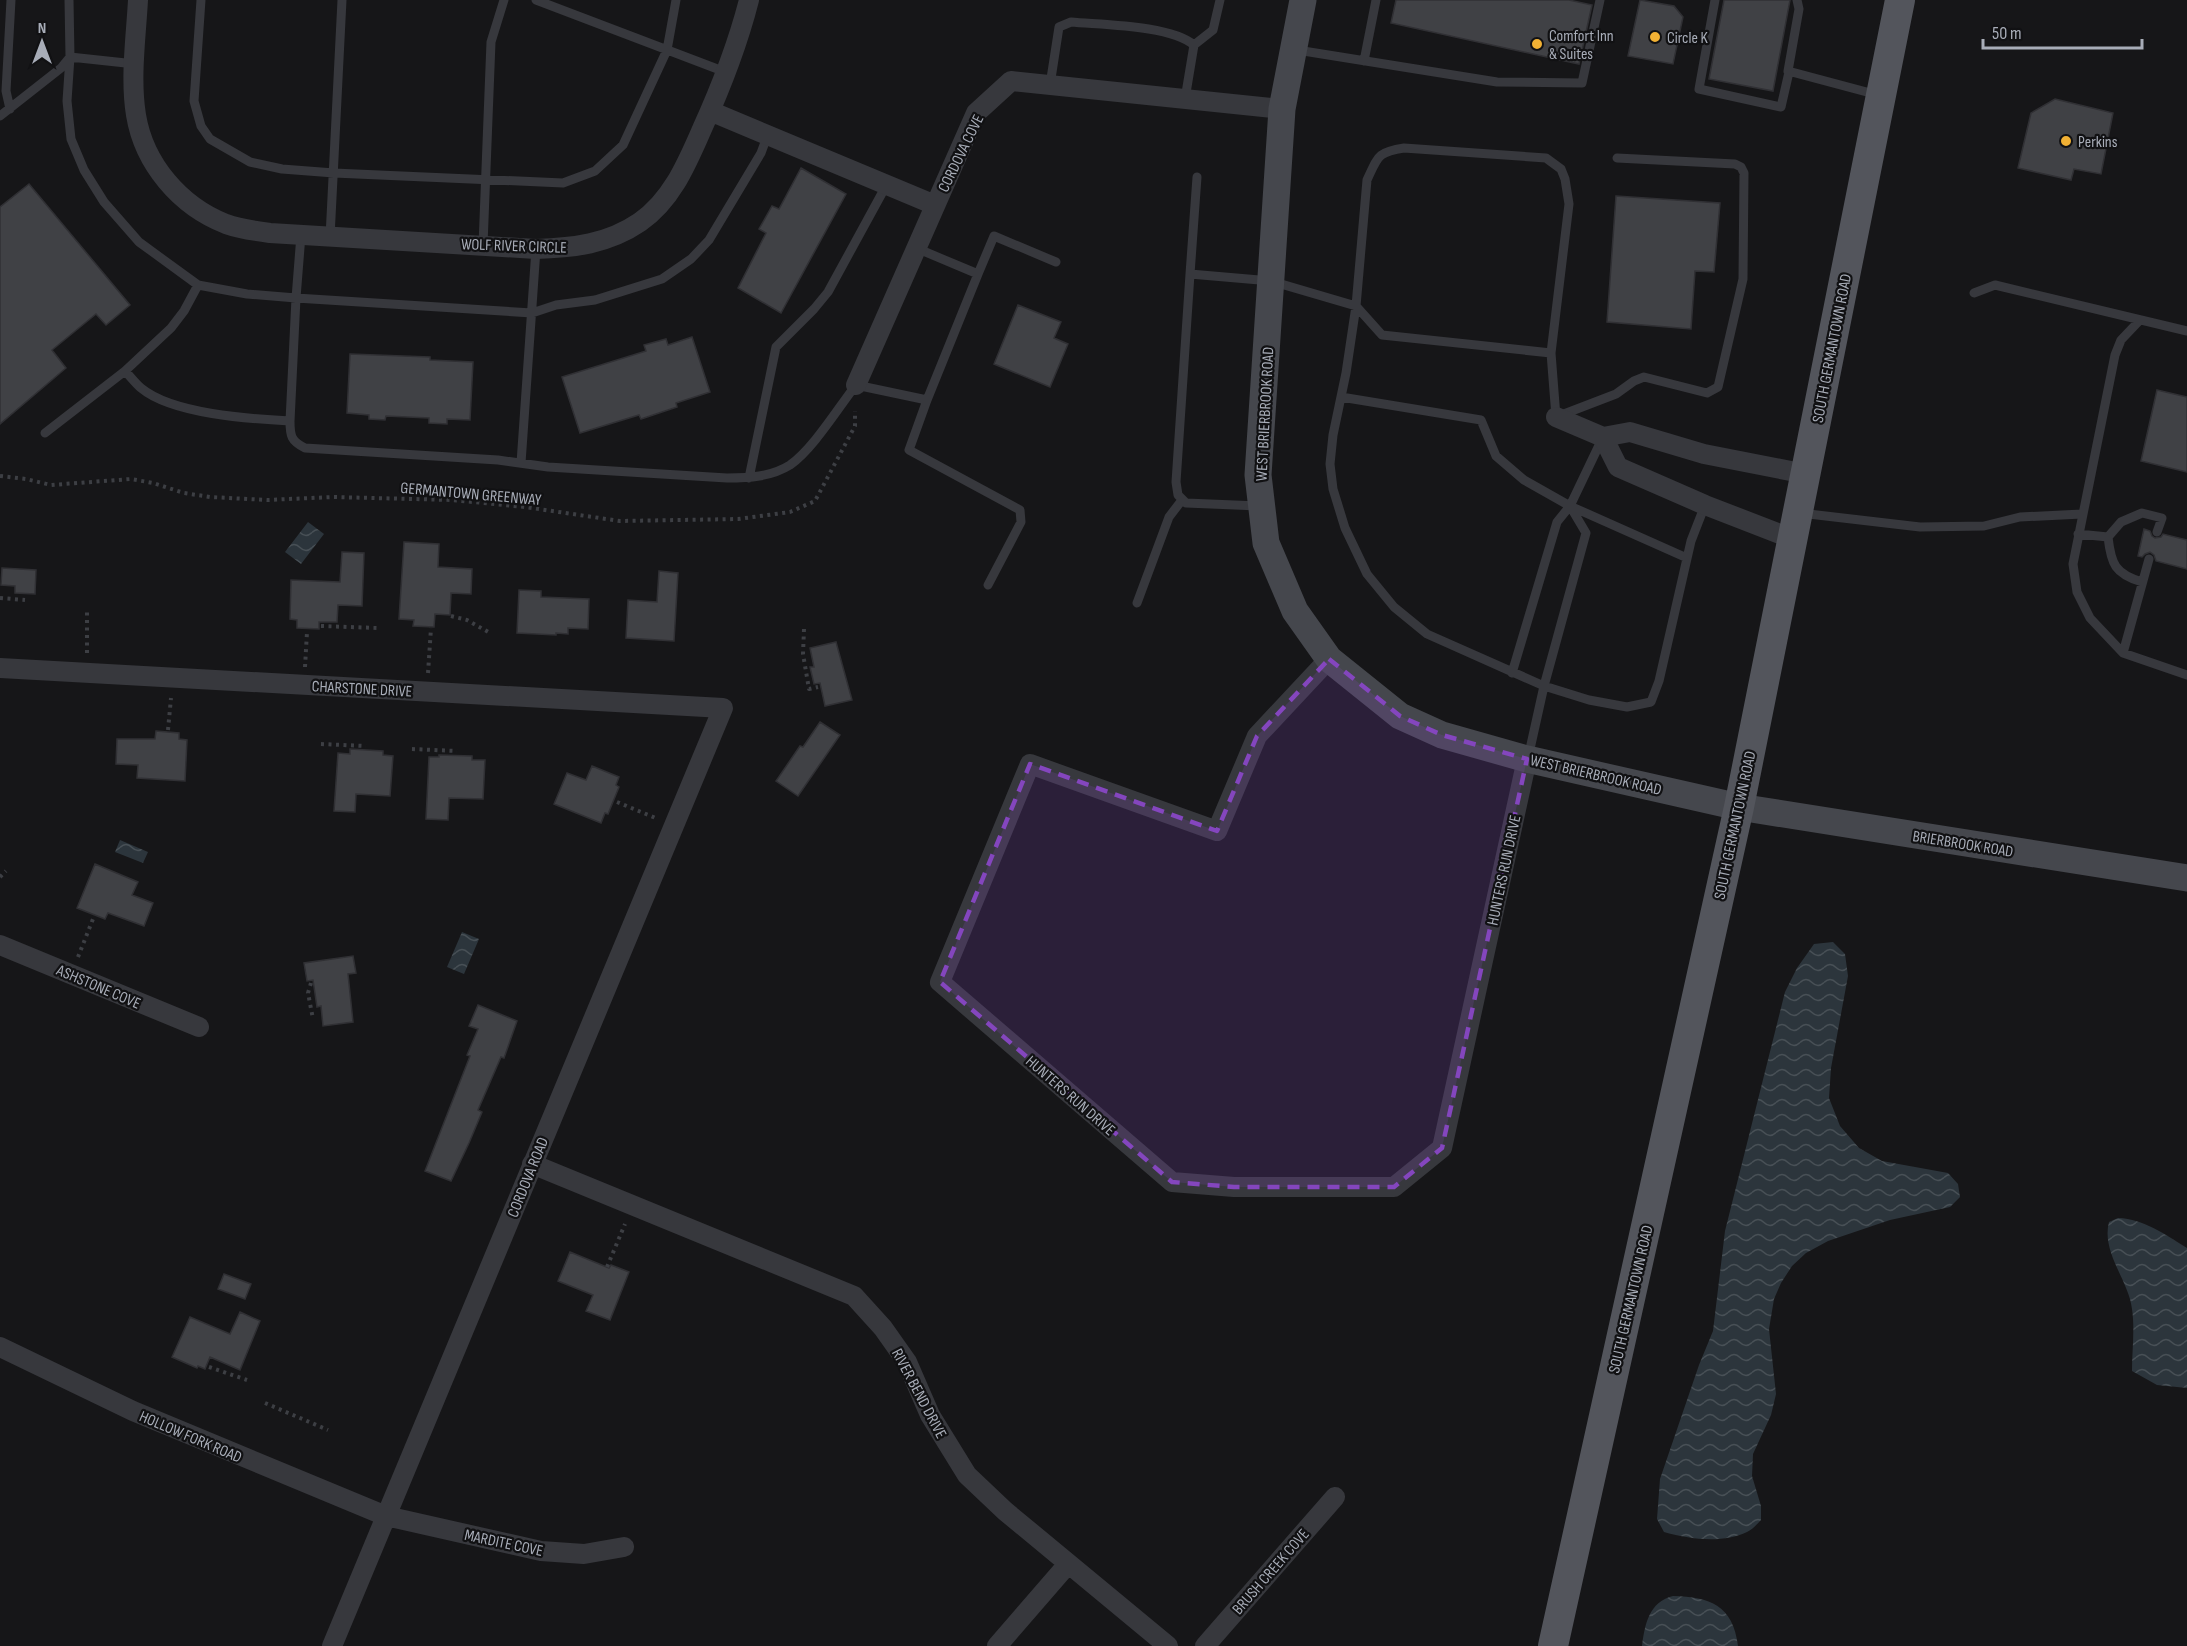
<svg xmlns="http://www.w3.org/2000/svg" width="2187" height="1646" viewBox="0 0 2187 1646" font-family="'Sofia Sans Condensed',sans-serif">
  <style>
    .water { fill: url(#water-waves) }
    .building { fill: #404145; stroke: #303034; stroke-width: 1.5 }
    .lines { fill: none; stroke-linecap: round; stroke-linejoin: round }
    .path { stroke: #3d3f44; stroke-width: 4; stroke-dasharray: 3 4.5; stroke-linecap: butt }
    .lane { stroke: #37383d; stroke-width: 9 }
    .street { stroke: #37383d; stroke-width: 20 }
    .secondary { stroke: #45474d; stroke-width: 27 }
    .primary { stroke: #53555c; stroke-width: 30 }
    .marked { fill: #8446be; fill-opacity: 0.2; stroke: #8446be; stroke-width: 4.5; stroke-dasharray: 12 8; stroke-linejoin: round }
    .poi-dot { fill: #f2b134; stroke: #111113; stroke-width: 2 }
    .labels { text-anchor: middle; stroke-width: 4.5; stroke-linejoin: round; paint-order: stroke }
    .poi-label { font-size: 16px; fill: #a8adb8; stroke: #111113; text-anchor: start }
    .street-label { font-size: 16px; fill: #a8adb8; stroke: #111113 }
  </style>
  <defs>
    <pattern id="water-waves" width="16" height="10" patternUnits="userSpaceOnUse" patternTransform="scale(1.5)"><rect width="16" height="10" fill="#2c353c"/><path d="M0 5q4-4 8 0t8 0" fill="none" stroke="#485056"/></pattern>
  </defs>
  <rect width="100%" height="100%" fill="#161618"/>
  <path class="water" d="M 308,522 L 324,534 L 301,564 L 285,552 Z
    M 120,840 L 148,852 L 143,863 L 115,852 Z
    M 462,932 L 479,939 L 464,974 L 447,967 Z
    M 1833,942 L 1845,954 L 1848,976 L 1831,1068 L 1829,1098 L 1840,1126 L 1859,1148 L 1882,1161 L 1948,1173 L 1958,1184 L 1960,1197 L 1950,1207 L 1890,1220 L 1828,1241 L 1806,1253 L 1792,1266 L 1781,1283 L 1774,1299 L 1769,1329 L 1776,1394 L 1771,1415 L 1753,1454 L 1752,1476 L 1761,1506 L 1761,1520 C 1757,1524 1752,1530 1747,1532 C 1723,1544 1688,1539 1664,1532 L 1657,1519 L 1660,1479 L 1699,1365 L 1713,1331 L 1725,1231 L 1785,992 L 1797,968 L 1814,944 Z
    M 2118,1218 C 2144,1219 2166,1235 2187,1248 L 2187,1388 L 2157,1385 L 2132,1371 C 2132,1351 2135,1329 2132,1309 C 2129,1281 2101,1252 2109,1222 Z
    M 1673,1596 C 1710,1597 1733,1605 1738,1646 L 1642,1646 C 1645,1624 1649,1602 1673,1596 Z"/>
  <path class="building" d="M 1396,0 L 1569,0 L 1592,5 L 1579,64 L 1391,23 Z
    M 1640,0 L 1674,6 L 1683,17 L 1673,64 L 1628,56 Z
    M 1724,0 L 1790,0 L 1773,91 L 1709,79 Z
    M 2055,99 L 2113,113 L 2101,174 L 2074,169 L 2071,180 L 2018,168 L 2031,113 Z
    M 801,168 L 846,194 L 781,313 L 738,288 L 766,233 L 759,229 L 772,206 L 779,209 Z
    M 29,184 L 130,305 L 106,325 L 96,314 L 52,350 L 66,368 L 0,424 L 0,207 Z
    M 1616,196 L 1720,203 L 1714,272 L 1695,271 L 1691,329 L 1607,322 Z
    M 1018,305 L 1061,322 L 1054,338 L 1068,344 L 1050,387 L 994,364 Z
    M 692,337 L 710,392 L 676,403 L 677,407 L 641,419 L 639,415 L 580,433 L 562,377 L 646,351 L 644,345 L 666,339 L 668,345 Z
    M 350,354 L 430,357 L 430,360 L 473,362 L 470,420 L 447,419 L 447,424 L 429,423 L 429,418 L 386,416 L 385,420 L 369,419 L 369,415 L 347,413 Z
    M 2157,390 L 2187,397 L 2187,472 L 2141,461 Z
    M 2144,529 L 2150,531 L 2152,536 L 2155,538 L 2161,537 L 2163,534 L 2187,540 L 2187,569 L 2156,561 L 2154,555 L 2150,552 L 2145,554 L 2142,557 L 2138,556 Z
    M 404,542 L 439,544 L 438,567 L 472,569 L 471,594 L 451,593 L 450,615 L 435,614 L 434,627 L 413,626 L 414,620 L 399,619 Z
    M 342,552 L 364,553 L 362,606 L 338,605 L 337,622 L 319,622 L 319,629 L 297,628 L 297,620 L 290,619 L 291,580 L 340,582 Z
    M 2,568 L 36,570 L 35,594 L 15,593 L 15,586 L 1,585 Z
    M 659,571 L 678,573 L 674,641 L 626,638 L 628,600 L 657,602 Z
    M 519,590 L 541,591 L 541,597 L 589,599 L 588,629 L 568,628 L 568,634 L 556,633 L 556,635 L 517,633 Z
    M 836,642 L 852,700 L 825,706 L 820,683 L 814,684 L 810,667 L 814,667 L 810,648 Z
    M 820,722 L 840,735 L 798,796 L 776,781 L 800,746 L 803,747 Z
    M 156,731 L 179,733 L 179,739 L 187,740 L 185,781 L 137,778 L 138,765 L 116,764 L 117,739 L 155,739 Z
    M 350,749 L 383,751 L 383,755 L 393,756 L 390,796 L 356,794 L 355,812 L 334,811 L 338,753 L 350,754 Z
    M 439,755 L 472,756 L 472,760 L 485,760 L 483,799 L 449,798 L 448,820 L 426,819 L 429,757 L 439,757 Z
    M 592,766 L 619,777 L 616,785 L 619,787 L 608,814 L 605,813 L 601,823 L 554,804 L 567,773 L 586,780 Z
    M 95,864 L 138,882 L 132,895 L 153,903 L 144,926 L 108,913 L 105,919 L 77,908 Z
    M 353,956 L 356,973 L 348,974 L 353,1022 L 323,1026 L 321,1006 L 317,1007 L 313,980 L 307,981 L 304,963 Z
    M 478,1005 L 517,1021 L 504,1058 L 501,1057 L 478,1110 L 482,1112 L 469,1143 L 451,1181 L 425,1171 L 470,1056 L 467,1055 L 478,1029 L 469,1026 Z
    M 570,1252 L 609,1268 L 611,1265 L 629,1272 L 610,1320 L 586,1311 L 593,1295 L 558,1281 Z
    M 224,1274 L 251,1284 L 245,1299 L 218,1289 Z
    M 240,1312 L 260,1321 L 240,1370 L 210,1357 L 205,1369 L 198,1366 L 197,1368 L 172,1357 L 190,1317 L 230,1334 Z"/>
  <g class="lines">
    <path class="path" d="M 0,476 L 26,479 L 51,485 L 131,479 L 153,483 L 184,493 L 210,497 L 267,500 L 333,497 L 452,500 L 525,507 L 620,521 L 738,519 L 790,512 L 815,501 L 855,426 L 855,411
      M 0,598 L 25,600
      M 451,616 L 467,620 L 490,633
      M 321,626 L 377,628
      M 804,629 L 803,654 L 809,689 L 818,687
      M 87,653 L 87,612
      M 305,667 L 307,632
      M 428,673 L 431,628
      M 168,730 L 171,698
      M 321,744 L 366,746
      M 412,749 L 457,751
      M 617,802 L 658,819
      M 0,877 L 6,871
      M 78,957 L 93,919
      M 311,983 L 308,993 L 313,1019
      M 607,1267 L 625,1224
      M 209,1367 L 247,1380
      M 265,1403 L 328,1430"/>
    <path class="lane" d="M 69,0 L 70,57 L 135,64
      M 201,0 L 194,101 L 201,126 L 210,139 L 250,162 L 282,169 L 334,173 L 563,183 L 595,171 L 623,145 L 667,50 L 676,0
      M 536,0 L 728,73
      M 1715,0 L 1699,89 L 1781,107 L 1789,72
      M 1797,0 L 1799,9 L 1788,71 L 1878,95
      M 1194,45 L 1213,30 L 1220,0
      M 1297,50 L 1497,82 L 1582,83 L 1600,0
      M 70,57 L 67,101 L 71,139 L 84,170 L 104,202 L 139,242 L 198,285 L 247,294 L 296,298 L 532,313 L 556,305 L 595,300 L 662,279 L 691,259 L 709,240 L 761,153 L 768,134
      M 1364,61 L 1376,0
      M 1050,85 L 1059,27 L 1071,22 C 1103,25 1170,25 1194,45 L 1185,99
      M 10,109 L 6,91 L 11,0
      M 0,116 L 61,68 L 70,57
      M 1197,177 L 1190,274 L 1271,281 L 1356,306 L 1346,373 L 1333,435 L 1330,464 L 1333,489 L 1345,528 L 1367,574 L 1394,607 L 1427,634 L 1544,686 L 1528,758
      M 330,237 L 342,0
      M 483,245 L 491,42 L 504,0
      M 916,248 L 978,274 L 927,400
      M 978,274 L 994,236 L 1056,262
      M 1190,274 L 1176,482 L 1178,495 L 1186,503 L 1259,506
      M 1974,293 L 1995,285 L 2187,331
      M 2140,320 L 2121,340 L 2115,355 L 2073,564 L 2077,592 L 2090,618 L 2123,653 L 2187,675
      M 1551,353 L 1382,335 L 1356,306 L 1367,180 C 1378,157 1377,152 1404,148 L 1546,158 L 1561,169 L 1565,179 L 1569,204 L 1551,353 L 1556,417 L 1616,394 L 1634,381 L 1644,377 L 1707,393 L 1718,387 L 1743,279 L 1744,173 L 1741,167 L 1735,164 L 1617,158
      M 125,371 C 130,376 135,383 141,388 C 172,414 250,419 290,421 C 290,436 291,441 305,448 L 498,460 L 548,467 L 727,478 C 748,478 771,477 790,465 C 813,449 838,408 856,385 L 927,400 L 909,450 L 1020,510 L 1021,522 L 988,585
      M 1341,397 L 1481,420 L 1496,456 L 1524,480 L 1570,506 L 1687,558
      M 290,421 L 296,298 L 301,235
      M 45,433 L 125,371 L 171,328 L 184,311 L 198,285
      M 521,463 L 536,249
      M 749,478 L 776,347 L 814,309 L 828,292 L 887,184
      M 1570,506 L 1586,533 L 1544,686 L 1589,700 L 1627,707 L 1651,702 L 1659,681 L 1691,541 L 1705,505
      M 1800,513 L 1920,527 L 1984,526 L 2020,517 L 2082,514
      M 2078,534 L 2108,537 L 2121,522 L 2142,513 L 2162,518 L 2157,532
      M 2108,537 C 2111,564 2115,574 2142,582
      M 1137,603 L 1169,517 L 1182,500
      M 2123,653 L 2149,559
      M 1512,673 L 1557,522 L 1570,506 L 1602,439"/>
    <path class="street" d="M 138,0 C 136,37 130,78 136,115 C 144,164 180,206 226,224 C 240,229 255,231 270,233 L 536,249 C 573,248 608,244 640,222 C 672,200 687,163 702,129 C 722,85 737,47 749,0
      M 710,111 L 935,205
      M 856,385 L 976,113 L 1011,81 L 1282,109
      M 1556,417 L 1603,437
      M 1793,539 L 1705,505 L 1618,467 L 1603,437 L 1630,432 L 1704,454 L 1806,474
      M 1329,659 L 1257,736 L 1217,831 L 1030,764 L 940,982 L 1172,1182 L 1234,1187 L 1394,1187 L 1442,1148 L 1527,759
      M 0,668 L 723,708 L 332,1646
      M 0,945 L 199,1027
      M 532,1164 L 854,1296 L 883,1328 L 907,1362 L 930,1415 L 967,1475 L 1005,1511 L 1168,1646
      M 0,1347 L 133,1411 L 386,1516 L 541,1551 L 584,1554 L 624,1547
      M 997,1646 L 1068,1564
      M 1205,1646 L 1335,1497"/>
    <path class="secondary" d="M 1303,0 L 1282,109 L 1258,475 L 1266,543 L 1295,611 L 1329,659 L 1400,716 L 1442,735 L 1527,759 L 1739,807 L 2187,878"/>
    <path class="primary" d="M 1553,1646 L 1739,807 L 1900,0"/>
  </g>
  <path class="marked" d="M 1329,659 L 1400,716 L 1442,735 L 1527,759 L 1442,1148 L 1394,1187 L 1234,1187 L 1172,1182 L 940,982 L 1030,764 L 1217,831 L 1257,736 Z"/>
  <g class="poi-dot">
    <circle cx="1655" cy="37" r="6"/>
    <circle cx="1537" cy="44" r="6"/>
    <circle cx="2066" cy="141" r="6"/>
  </g>
  <g class="labels">
    <g class="poi-label">
      <text x="1549" y="41">Comfort Inn<tspan x="1549" dy="18">&amp; Suites</tspan></text>
      <text x="1667" y="43">Circle K</text>
      <text x="2078" y="147">Perkins</text>
    </g>
    <g class="street-label">
      <text transform="translate(960 153) rotate(-64)" y="6">CORDOVA COVE</text>
      <text transform="translate(514 245) rotate(2)" y="6">WOLF RIVER CIRCLE</text>
      <text transform="translate(1831 348) rotate(-79)" y="6">SOUTH GERMANTOWN ROAD</text>
      <text transform="translate(1264 414) rotate(-87)" y="6">WEST BRIERBROOK ROAD</text>
      <text transform="translate(471 493) rotate(5)" y="6">GERMANTOWN GREENWAY</text>
      <text transform="translate(362 688) rotate(3)" y="6">CHARSTONE DRIVE</text>
      <text transform="translate(1596 774) rotate(13)" y="6">WEST BRIERBROOK ROAD</text>
      <text transform="translate(1734 825) rotate(-78)" y="6">SOUTH GERMANTOWN ROAD</text>
      <text transform="translate(1963 843) rotate(9)" y="6">BRIERBROOK ROAD</text>
      <text transform="translate(1503 870) rotate(-78)" y="6">HUNTERS RUN DRIVE</text>
      <text transform="translate(99 986) rotate(23)" y="6">ASHSTONE COVE</text>
      <text transform="translate(1071 1095) rotate(41)" y="6">HUNTERS RUN DRIVE</text>
      <text transform="translate(527 1177) rotate(-68)" y="6">CORDOVA ROAD</text>
      <text transform="translate(1630 1299) rotate(-77)" y="6">SOUTH GERMANTOWN ROAD</text>
      <text transform="translate(920 1393) rotate(62)" y="6">RIVER BEND DRIVE</text>
      <text transform="translate(191 1436) rotate(23)" y="6">HOLLOW FORK ROAD</text>
      <text transform="translate(504 1542) rotate(12)" y="6">MARDITE COVE</text>
      <text transform="translate(1270 1571) rotate(-49)" y="6">BRUSH CREEK COVE</text>
    </g>
  </g>
  <g transform="translate(42 42)" stroke="#111113" stroke-width="4.5" paint-order="stroke">
  <path d="M0-4.5L10 22L0 15L-10 22Z" fill="#a8adb8"/>
  <text y="-9" font-size="16" font-weight="bold" text-anchor="middle" fill="#a8adb8">N</text>
  </g>
  <path d="M1983 39v9h159v-9" fill="none" stroke="#a8adb8" stroke-width="3"/>
  <text x="1992" y="39" font-size="18" fill="#a8adb8" stroke="#111113" stroke-width="4.5" paint-order="stroke">50 m</text>
</svg>
